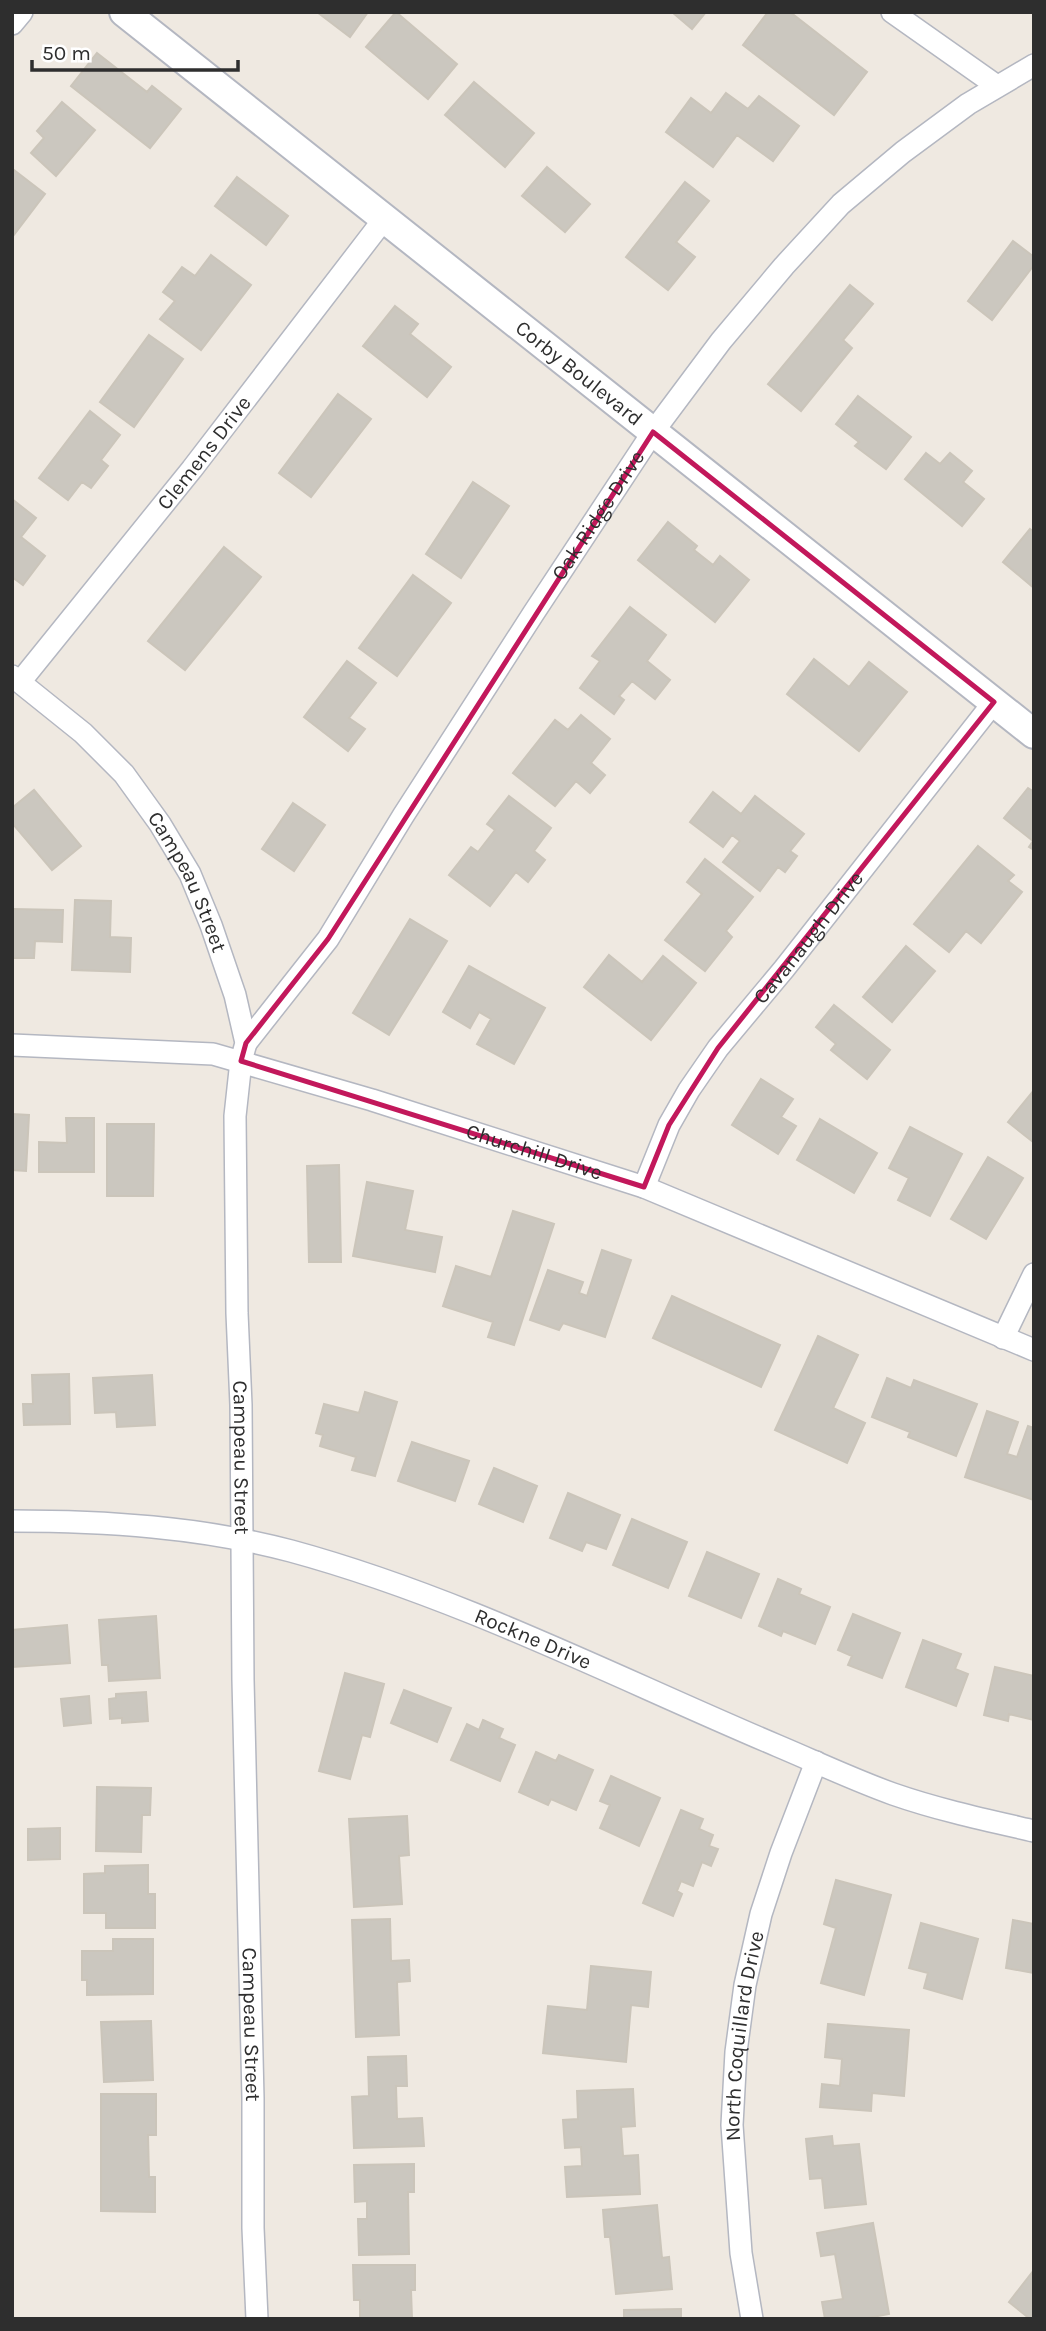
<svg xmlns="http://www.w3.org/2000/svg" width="1046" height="2331" viewBox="0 0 1046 2331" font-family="Karla,sans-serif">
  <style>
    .building { fill: #cbc7bf; stroke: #cbc5ba; stroke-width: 2 }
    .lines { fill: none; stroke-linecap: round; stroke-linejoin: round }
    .minor-casing { stroke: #b4b7c1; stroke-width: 24 }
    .tertiary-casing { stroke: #b4b7c1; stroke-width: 32 }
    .minor { stroke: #fff; stroke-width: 21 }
    .tertiary { stroke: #fff; stroke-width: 28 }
    .marked { fill: none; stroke: #c2185b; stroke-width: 5; stroke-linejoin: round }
    .labels { text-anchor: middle; stroke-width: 7; stroke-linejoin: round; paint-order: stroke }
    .street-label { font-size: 21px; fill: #2e2e2e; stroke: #fff }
  </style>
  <rect width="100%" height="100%" fill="#efe9e1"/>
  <path class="building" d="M 317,12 L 368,12 L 350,37 Z
    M 396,12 L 457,64 L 428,99 L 366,47 Z
    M 672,12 L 706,12 L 692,29 Z
    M 768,12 L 790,12 L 867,72 L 834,115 L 743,45 Z
    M 97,53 L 147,92 L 152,86 L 181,109 L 150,148 L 71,86 Z
    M 474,82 L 534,133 L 505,167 L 445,115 Z
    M 726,93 L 748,109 L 759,96 L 799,126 L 773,161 L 737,135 L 713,167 L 666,132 L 691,98 L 711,113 Z
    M 62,102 L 95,130 L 56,176 L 31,153 L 44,138 L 37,131 Z
    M 547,167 L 590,204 L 565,232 L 522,196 Z
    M 14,170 L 45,194 L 13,236 L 12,172 Z
    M 237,177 L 288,216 L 266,245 L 215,206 Z
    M 685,182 L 709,201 L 676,242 L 695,257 L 668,290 L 626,257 Z
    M 1013,241 L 1034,257 L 1034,265 L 992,320 L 968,301 Z
    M 211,255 L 251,285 L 201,350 L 160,319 L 175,301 L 163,292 L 182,267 L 195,276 Z
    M 850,285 L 873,304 L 843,340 L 852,348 L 801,411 L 768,384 Z
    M 395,306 L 418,324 L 410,334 L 451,367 L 427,397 L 363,346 Z
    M 149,335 L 183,359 L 134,427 L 100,402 Z
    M 338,394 L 371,419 L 311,497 L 279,473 Z
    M 858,396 L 911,437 L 886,469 L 855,446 L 859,442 L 836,424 Z
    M 90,411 L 120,435 L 101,460 L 108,466 L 91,488 L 82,482 L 68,500 L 39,478 Z
    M 926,453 L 940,464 L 950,453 L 972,471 L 963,482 L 984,499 L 962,526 L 905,479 Z
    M 473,482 L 509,506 L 461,578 L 426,554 Z
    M 12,499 L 36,518 L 21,537 L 45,556 L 23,585 L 12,577 Z
    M 668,522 L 697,546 L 694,550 L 713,565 L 720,556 L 749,580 L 715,622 L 638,560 Z
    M 1030,529 L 1034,532 L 1034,588 L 1003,562 Z
    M 224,547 L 261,577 L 185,670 L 148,641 Z
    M 413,575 L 451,603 L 397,676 L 359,648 Z
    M 630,607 L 666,635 L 647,661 L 670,680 L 655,699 L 632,681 L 619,696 L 624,700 L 614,714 L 580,688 L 600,661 L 592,656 Z
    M 814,659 L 849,687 L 869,662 L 907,692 L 859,751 L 787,694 Z
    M 347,661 L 376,683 L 349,718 L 365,729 L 348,751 L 304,717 Z
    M 581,715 L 610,739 L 591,763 L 605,775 L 590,793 L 576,781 L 555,806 L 513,773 L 555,720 L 568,730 Z
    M 1028,788 L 1034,792 L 1034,850 L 1029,847 L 1033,841 L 1004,818 Z
    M 34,790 L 81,846 L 52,870 L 12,823 L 12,808 Z
    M 713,792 L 741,814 L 755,796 L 804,834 L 790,851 L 797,856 L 785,872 L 778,867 L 760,891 L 723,862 L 740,841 L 732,835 L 723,847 L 690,822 Z
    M 509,796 L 551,828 L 534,851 L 545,860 L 528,882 L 516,872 L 490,906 L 449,875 L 471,847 L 478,852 L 495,830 L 487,824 Z
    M 293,803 L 325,825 L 294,871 L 262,849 Z
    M 978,846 L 1014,875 L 1008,881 L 1022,892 L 981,943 L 966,931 L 949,952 L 914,924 Z
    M 705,859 L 753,897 L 726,931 L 732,937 L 705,971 L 665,940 L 702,894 L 687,882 Z
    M 75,900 L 111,901 L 110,937 L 131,938 L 130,972 L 72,970 Z
    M 12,909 L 63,910 L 62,942 L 35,941 L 34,958 L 12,958 Z
    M 410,919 L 447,941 L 389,1035 L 353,1013 Z
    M 906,946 L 935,971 L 892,1022 L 863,997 Z
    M 609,955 L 642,982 L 663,956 L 696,983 L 651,1040 L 584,987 Z
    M 469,966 L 545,1008 L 514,1064 L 477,1044 L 491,1019 L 479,1012 L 470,1028 L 443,1012 Z
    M 834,1005 L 890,1050 L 867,1079 L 831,1050 L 836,1044 L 816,1027 Z
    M 761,1079 L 793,1099 L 781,1117 L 796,1126 L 778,1154 L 732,1125 Z
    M 1034,1090 L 1034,1141 L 1033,1142 L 1008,1122 Z
    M 12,1114 L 29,1115 L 26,1171 L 12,1170 Z
    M 66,1118 L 94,1118 L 94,1172 L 39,1172 L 39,1142 L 67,1143 Z
    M 820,1119 L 877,1153 L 854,1193 L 797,1160 Z
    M 107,1124 L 154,1124 L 153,1196 L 107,1196 Z
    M 910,1127 L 962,1154 L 930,1216 L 898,1200 L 909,1178 L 889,1168 Z
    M 988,1157 L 1023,1178 L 986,1239 L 951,1219 Z
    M 339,1165 L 341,1262 L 309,1262 L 307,1166 Z
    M 367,1182 L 413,1191 L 405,1230 L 442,1237 L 435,1272 L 353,1256 Z
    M 513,1211 L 554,1224 L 514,1345 L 488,1337 L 493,1322 L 443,1306 L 456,1266 L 491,1277 Z
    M 602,1250 L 631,1260 L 605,1337 L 563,1323 L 559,1330 L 530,1320 L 548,1270 L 583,1282 L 579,1293 L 587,1296 Z
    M 672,1296 L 780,1345 L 761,1387 L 653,1338 Z
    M 818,1336 L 858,1355 L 833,1408 L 865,1423 L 847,1463 L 775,1430 Z
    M 69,1374 L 70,1424 L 24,1425 L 23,1404 L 33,1404 L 32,1375 Z
    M 152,1375 L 155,1425 L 117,1427 L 116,1412 L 95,1413 L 93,1378 Z
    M 887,1378 L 911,1388 L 914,1380 L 977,1404 L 956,1456 L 908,1437 L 910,1432 L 872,1417 Z
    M 365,1392 L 397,1402 L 375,1476 L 352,1470 L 356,1457 L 320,1446 L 323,1435 L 316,1433 L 324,1404 L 359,1413 Z
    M 987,1411 L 1018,1422 L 1007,1454 L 1017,1457 L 1028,1426 L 1034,1428 L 1034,1500 L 965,1477 Z
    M 412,1442 L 469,1461 L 455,1501 L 398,1481 Z
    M 494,1468 L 537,1486 L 523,1522 L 479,1504 Z
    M 568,1493 L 620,1515 L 606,1549 L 586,1542 L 582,1551 L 550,1538 Z
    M 632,1519 L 687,1542 L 668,1588 L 613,1565 Z
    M 707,1552 L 759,1574 L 741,1618 L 689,1596 Z
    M 778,1579 L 801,1589 L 799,1594 L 830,1607 L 815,1644 L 783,1631 L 781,1636 L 759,1626 Z
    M 853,1614 L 900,1633 L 882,1678 L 848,1665 L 852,1656 L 838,1650 Z
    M 156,1616 L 160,1678 L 109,1681 L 108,1665 L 102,1665 L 99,1620 Z
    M 67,1625 L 70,1663 L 13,1667 L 12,1630 Z
    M 923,1640 L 961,1654 L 955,1669 L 968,1674 L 956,1706 L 906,1687 Z
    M 995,1667 L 1034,1676 L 1034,1720 L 1009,1714 L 1008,1721 L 984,1715 Z
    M 345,1673 L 384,1684 L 370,1737 L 362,1735 L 350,1779 L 319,1771 Z
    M 404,1690 L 451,1708 L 437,1742 L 391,1723 Z
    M 146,1692 L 148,1721 L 122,1723 L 122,1718 L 110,1719 L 109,1699 L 116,1698 L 116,1694 Z
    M 89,1696 L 91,1723 L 64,1726 L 61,1699 Z
    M 483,1720 L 503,1729 L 499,1738 L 515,1745 L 500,1781 L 451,1760 L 467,1724 L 479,1730 Z
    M 536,1752 L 556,1761 L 559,1755 L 593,1770 L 576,1810 L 551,1799 L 548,1805 L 519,1792 Z
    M 611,1776 L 660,1798 L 639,1846 L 600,1828 L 610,1805 L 600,1801 Z
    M 97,1787 L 151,1788 L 150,1815 L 142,1815 L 141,1852 L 96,1851 Z
    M 681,1810 L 703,1819 L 699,1829 L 713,1835 L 709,1846 L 718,1849 L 711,1866 L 702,1862 L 693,1886 L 681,1881 L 677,1891 L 682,1894 L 673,1916 L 643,1903 Z
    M 407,1816 L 409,1855 L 399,1856 L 402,1904 L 354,1907 L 349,1819 Z
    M 60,1828 L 60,1859 L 28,1860 L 28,1829 Z
    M 148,1865 L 148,1894 L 155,1894 L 155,1928 L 106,1928 L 106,1913 L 84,1913 L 84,1874 L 105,1873 L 105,1866 Z
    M 836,1880 L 891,1895 L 864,1995 L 821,1983 L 836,1928 L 824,1924 Z
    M 390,1919 L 391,1961 L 409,1960 L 410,1981 L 397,1982 L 399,2035 L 356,2037 L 352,1920 Z
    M 1013,1920 L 1034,1924 L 1034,1973 L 1006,1968 Z
    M 921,1923 L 978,1939 L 962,1999 L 924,1988 L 928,1973 L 909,1968 Z
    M 113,1939 L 153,1939 L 153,1994 L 87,1995 L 87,1980 L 82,1980 L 82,1951 L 113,1951 Z
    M 591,1966 L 651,1972 L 648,2007 L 631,2005 L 626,2062 L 543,2053 L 548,2006 L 587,2010 Z
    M 151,2021 L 153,2080 L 104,2082 L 101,2022 Z
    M 828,2024 L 909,2030 L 904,2096 L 872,2093 L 871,2111 L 820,2107 L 822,2084 L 840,2086 L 842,2059 L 825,2057 Z
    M 406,2056 L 407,2086 L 396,2086 L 397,2119 L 422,2118 L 424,2146 L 354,2148 L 352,2097 L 369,2096 L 368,2057 Z
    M 633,2089 L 635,2126 L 621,2127 L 623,2156 L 638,2155 L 640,2194 L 567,2197 L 565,2167 L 582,2166 L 581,2147 L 565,2148 L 563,2120 L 578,2119 L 577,2091 Z
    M 101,2094 L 156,2094 L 156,2135 L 148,2135 L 149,2177 L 155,2177 L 155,2212 L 101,2211 Z
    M 832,2136 L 833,2146 L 859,2144 L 866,2204 L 825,2208 L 822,2178 L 810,2179 L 806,2139 Z
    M 414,2164 L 414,2192 L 408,2192 L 409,2254 L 359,2255 L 358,2219 L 367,2219 L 367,2201 L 355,2202 L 354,2165 Z
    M 657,2205 L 662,2258 L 669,2257 L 672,2289 L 616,2294 L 610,2237 L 605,2237 L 603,2210 Z
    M 873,2223 L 889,2314 L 862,2319 L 825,2319 L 822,2302 L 843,2299 L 835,2254 L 821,2256 L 817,2233 Z
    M 353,2265 L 415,2265 L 415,2290 L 411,2290 L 412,2319 L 360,2319 L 360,2300 L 354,2300 Z
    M 1034,2270 L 1034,2319 L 1030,2319 L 1009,2302 Z
    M 681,2309 L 681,2319 L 624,2319 L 624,2310 Z"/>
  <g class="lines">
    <g class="minor-casing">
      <g id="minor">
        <path d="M 892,12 L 997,86"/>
        <path d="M 12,24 L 22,12"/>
        <path id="s1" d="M 12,676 L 83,733 L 124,774 L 160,824 L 190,874 L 211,925 L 235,995 L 246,1043 L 241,1061 L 235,1116 L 237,1313 L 241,1405 L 243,1680 L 253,2098 L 253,2228 L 257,2319"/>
        <path id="s2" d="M 20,682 L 192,469 L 384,219"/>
        <path id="s3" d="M 246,1043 L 328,939 L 403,816 L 533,614 L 653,432 L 721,341 L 784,266 L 841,204 L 903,152 L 968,104 L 1034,65"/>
        <path id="s4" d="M 12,1045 L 213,1054 L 372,1100 L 644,1187 L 1034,1350"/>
        <path id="s5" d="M 644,1187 L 669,1125 L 689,1090 L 718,1048 L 784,969 L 994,702"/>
        <path d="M 1003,1338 L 1034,1274"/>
        <path id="s6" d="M 12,1521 C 105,1521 201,1527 291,1551 C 460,1597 617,1678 778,1746 C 816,1762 854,1780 893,1794 C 939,1810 986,1820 1034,1831"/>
        <path id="s7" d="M 752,2319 L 741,2253 L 732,2125 L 736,2052 L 745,1985 L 761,1914 L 781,1853 L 816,1762"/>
      </g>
    </g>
    <g class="tertiary-casing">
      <g id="tertiary">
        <path id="s8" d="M 124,12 L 1034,734"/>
      </g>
    </g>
    <use href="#minor" class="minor"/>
    <use href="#tertiary" class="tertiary"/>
  </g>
  <path class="marked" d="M 653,432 L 994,702 L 718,1048 L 669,1125 L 644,1187 L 241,1061 L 246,1043 L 328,939 Z"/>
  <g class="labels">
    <g class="street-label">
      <text dy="7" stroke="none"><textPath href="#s8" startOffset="581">Corby Boulevard</textPath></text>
      <text dy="7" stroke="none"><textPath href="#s2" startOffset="294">Clemens Drive</textPath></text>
      <text dy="7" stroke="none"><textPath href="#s3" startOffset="635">Oak Ridge Drive</textPath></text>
      <text dy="7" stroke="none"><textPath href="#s1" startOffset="275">Campeau Street</textPath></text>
      <text dy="7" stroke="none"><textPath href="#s5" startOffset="301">Cavanaugh Drive</textPath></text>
      <text dy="7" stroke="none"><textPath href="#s4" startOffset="537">Churchill Drive</textPath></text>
      <text dy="7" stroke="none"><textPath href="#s1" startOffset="863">Campeau Street</textPath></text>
      <text dy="7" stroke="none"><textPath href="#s6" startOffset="539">Rockne Drive</textPath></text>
      <text dy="7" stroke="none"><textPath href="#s1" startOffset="1430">Campeau Street</textPath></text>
      <text dy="7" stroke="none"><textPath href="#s7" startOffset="285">North Coquillard Drive</textPath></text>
    </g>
  </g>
  <rect width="1046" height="2331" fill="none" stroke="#2e2e2e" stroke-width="28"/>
  <path d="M32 60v10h206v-10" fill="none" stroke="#2e2e2e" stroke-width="3.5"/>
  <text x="42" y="60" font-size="21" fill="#2e2e2e" stroke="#ffffff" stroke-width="5" paint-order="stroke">50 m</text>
</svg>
